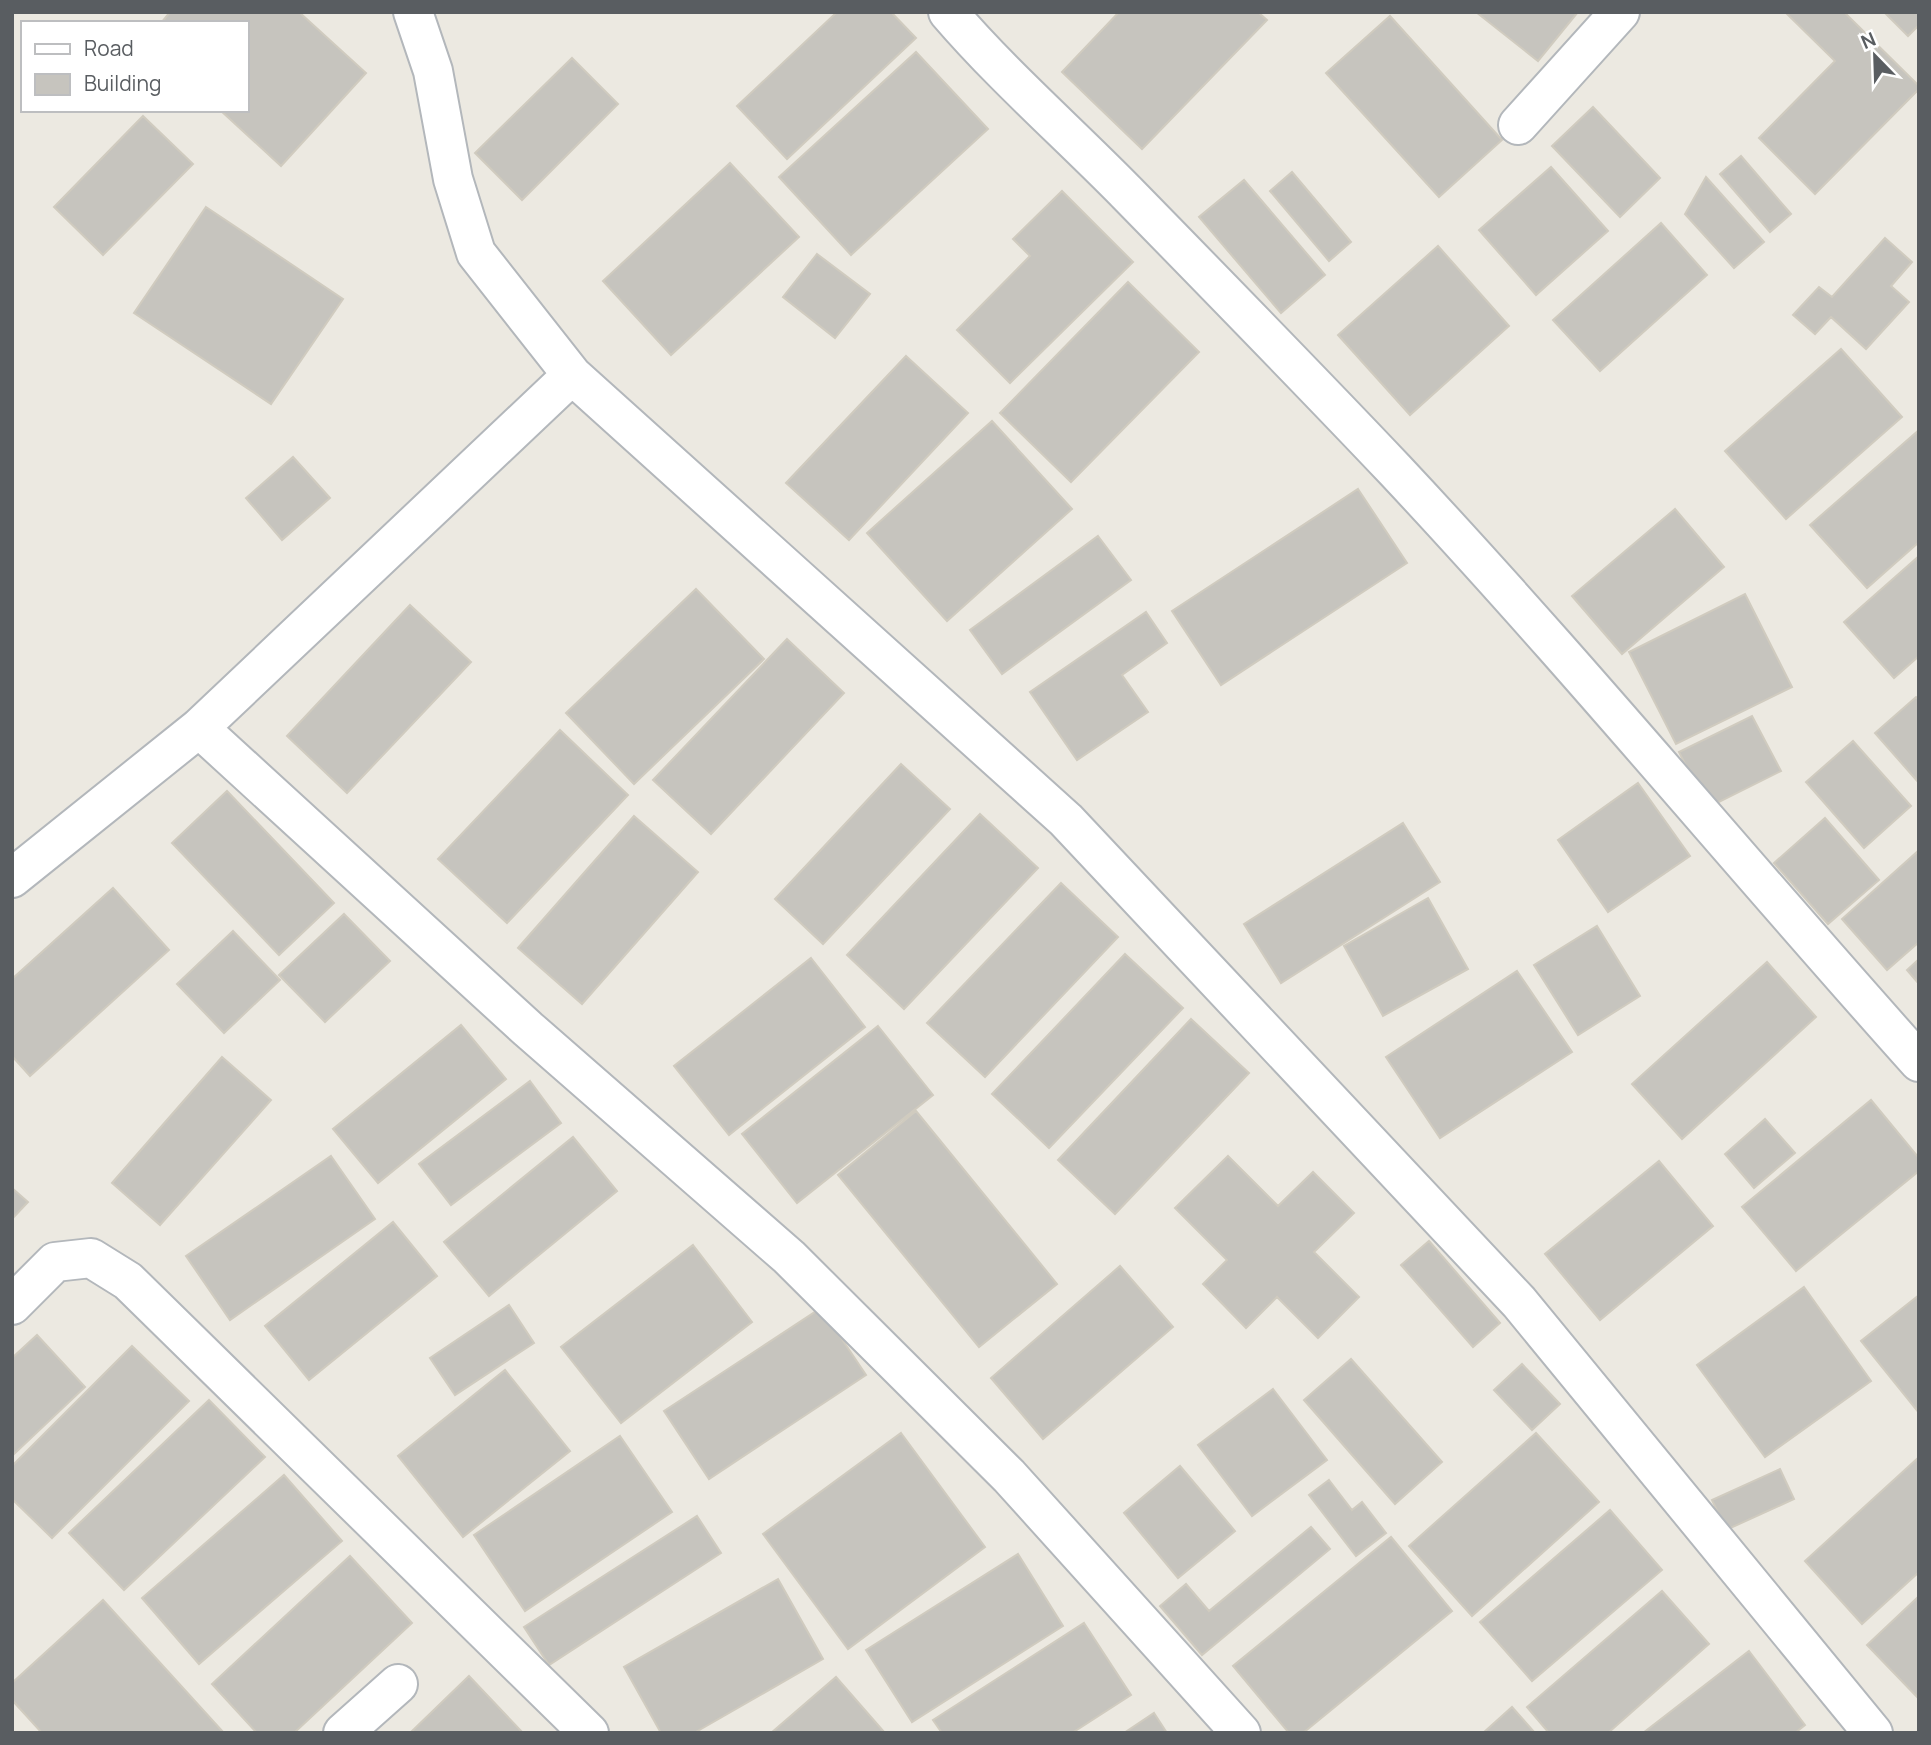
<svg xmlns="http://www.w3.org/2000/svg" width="1931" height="1745" viewBox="0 0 1931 1745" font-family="Manrope,sans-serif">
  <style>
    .building { fill: #c6c4be; stroke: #d0cbbf; stroke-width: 2 }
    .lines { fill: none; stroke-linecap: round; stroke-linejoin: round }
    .minor-casing { stroke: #b3b7bb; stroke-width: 42 }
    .minor { stroke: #fff; stroke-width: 38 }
  </style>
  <rect width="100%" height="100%" fill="#ece9e1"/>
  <path class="building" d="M 170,12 L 299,12 L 366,73 L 281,166 L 220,110 L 247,110 L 247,23 L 161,23 Z
    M 837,12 L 891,12 L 916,38 L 787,159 L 737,106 Z
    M 1119,12 L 1258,12 L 1267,20 L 1142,149 L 1062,72 Z
    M 1476,12 L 1578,12 L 1538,61 Z
    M 1785,12 L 1844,12 L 1919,86 L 1919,89 L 1815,194 L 1759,138 L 1835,61 Z
    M 1884,12 L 1919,12 L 1919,25 L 1908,36 Z
    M 1390,16 L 1502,140 L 1439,197 L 1326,73 Z
    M 916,52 L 988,129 L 851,255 L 779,177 Z
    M 572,58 L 618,104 L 522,200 L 475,153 Z
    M 1593,107 L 1660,178 L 1620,217 L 1552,146 Z
    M 143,116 L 193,164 L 103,255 L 54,207 Z
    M 1741,156 L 1791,214 L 1770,232 L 1720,174 Z
    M 730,163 L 799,237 L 671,355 L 603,281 Z
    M 1551,167 L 1608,231 L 1536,295 L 1479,230 Z
    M 1292,172 L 1351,242 L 1329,261 L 1270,191 Z
    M 1706,177 L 1764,242 L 1734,268 L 1685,214 Z
    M 1244,180 L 1325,275 L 1281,313 L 1199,217 Z
    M 1062,191 L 1133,262 L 1010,383 L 957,330 L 1030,256 L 1013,239 Z
    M 206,207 L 343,299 L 271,404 L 134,313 Z
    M 1661,223 L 1707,275 L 1600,371 L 1553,320 Z
    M 1885,238 L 1912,262 L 1891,286 L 1909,302 L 1866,349 L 1831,317 L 1815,334 L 1793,315 L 1819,287 L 1832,297 Z
    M 1438,246 L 1509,326 L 1410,415 L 1338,335 Z
    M 817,254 L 870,294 L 835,338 L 783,297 Z
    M 1128,282 L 1199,352 L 1071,482 L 1000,413 Z
    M 1841,349 L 1902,417 L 1786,519 L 1725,451 Z
    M 906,356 L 968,413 L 849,540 L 786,483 Z
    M 992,421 L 1072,509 L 947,621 L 867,533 Z
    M 1919,430 L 1919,542 L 1867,588 L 1810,525 Z
    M 293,457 L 330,498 L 282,540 L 246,498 Z
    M 1358,489 L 1407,563 L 1221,685 L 1172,611 Z
    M 1675,509 L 1724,567 L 1622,654 L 1572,596 Z
    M 1098,536 L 1131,580 L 1002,674 L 970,630 Z
    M 1919,556 L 1919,656 L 1894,678 L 1844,622 Z
    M 696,589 L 764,659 L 634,784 L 566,713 Z
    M 1745,594 L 1792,687 L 1676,744 L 1629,652 Z
    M 410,605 L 471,662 L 347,793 L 287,736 Z
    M 1146,612 L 1167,643 L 1122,675 L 1148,712 L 1077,760 L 1030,692 Z
    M 787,639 L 844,693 L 711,834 L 653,780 Z
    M 1916,697 L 1919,700 L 1919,783 L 1875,733 Z
    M 1752,716 L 1781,771 L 1707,808 L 1679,752 Z
    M 560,730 L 628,795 L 507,923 L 438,859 Z
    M 1853,741 L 1911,806 L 1864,848 L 1806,782 Z
    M 901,764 L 950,809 L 823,944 L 775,899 Z
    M 1638,783 L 1690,856 L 1608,912 L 1558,840 Z
    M 227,791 L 334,903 L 279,955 L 172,843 Z
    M 980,814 L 1038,868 L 904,1009 L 847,955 Z
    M 634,816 L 698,872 L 582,1004 L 518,948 Z
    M 1825,818 L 1879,880 L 1828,924 L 1774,863 Z
    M 1403,823 L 1440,882 L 1281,983 L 1244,924 Z
    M 1918,851 L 1919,942 L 1887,970 L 1842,919 Z
    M 1061,883 L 1118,937 L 985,1077 L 927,1023 Z
    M 113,888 L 169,950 L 30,1076 L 12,1056 L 12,979 Z
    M 1428,898 L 1468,969 L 1383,1016 L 1344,946 Z
    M 344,914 L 390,961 L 325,1022 L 279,975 Z
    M 1597,926 L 1640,996 L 1578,1035 L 1534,965 Z
    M 233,931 L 280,980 L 224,1033 L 177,984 Z
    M 1125,954 L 1183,1008 L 1049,1148 L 992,1094 Z
    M 811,958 L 865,1027 L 729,1135 L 674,1066 Z
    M 1919,959 L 1919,984 L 1907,970 Z
    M 1767,962 L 1816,1017 L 1682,1139 L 1632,1084 Z
    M 1517,971 L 1572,1052 L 1440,1138 L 1386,1057 Z
    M 1191,1019 L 1249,1073 L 1115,1214 L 1058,1160 Z
    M 461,1025 L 506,1079 L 378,1183 L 333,1129 Z
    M 878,1026 L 933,1095 L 797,1203 L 742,1134 Z
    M 222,1057 L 271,1100 L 160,1225 L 112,1183 Z
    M 530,1081 L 561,1123 L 451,1205 L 419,1164 Z
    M 1871,1100 L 1919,1158 L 1919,1171 L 1796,1271 L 1742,1207 Z
    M 916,1111 L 1057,1284 L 979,1347 L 838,1175 Z
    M 1765,1119 L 1795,1153 L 1754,1188 L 1725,1154 Z
    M 573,1137 L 617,1191 L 489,1296 L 444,1242 Z
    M 331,1156 L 375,1219 L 230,1320 L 186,1256 Z
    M 1228,1156 L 1278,1206 L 1313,1172 L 1354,1213 L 1314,1252 L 1359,1297 L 1318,1338 L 1277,1297 L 1246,1328 L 1203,1284 L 1227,1260 L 1175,1208 Z
    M 1659,1161 L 1713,1226 L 1600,1320 L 1545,1254 Z
    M 12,1188 L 28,1202 L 12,1219 Z
    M 393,1222 L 437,1276 L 309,1380 L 265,1326 Z
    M 1429,1241 L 1500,1323 L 1473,1347 L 1401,1265 Z
    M 693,1245 L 752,1322 L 621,1423 L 561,1347 Z
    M 1120,1266 L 1173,1327 L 1043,1439 L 991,1378 Z
    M 1804,1287 L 1871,1381 L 1765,1457 L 1697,1365 Z
    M 1919,1295 L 1919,1413 L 1861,1341 Z
    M 509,1305 L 534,1343 L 455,1395 L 430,1358 Z
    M 821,1308 L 866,1375 L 709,1479 L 664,1411 Z
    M 37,1335 L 85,1387 L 12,1456 L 12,1358 Z
    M 132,1346 L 189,1401 L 52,1538 L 12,1499 L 12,1466 Z
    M 1351,1359 L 1442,1462 L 1395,1504 L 1304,1400 Z
    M 1522,1364 L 1560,1404 L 1532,1430 L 1494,1390 Z
    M 505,1370 L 570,1451 L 463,1537 L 398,1456 Z
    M 1273,1389 L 1327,1460 L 1252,1516 L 1198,1445 Z
    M 209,1400 L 265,1457 L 124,1590 L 69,1533 Z
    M 901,1433 L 985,1547 L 848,1649 L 763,1534 Z
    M 1536,1433 L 1599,1502 L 1472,1616 L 1409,1546 Z
    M 620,1436 L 672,1512 L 525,1611 L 474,1535 Z
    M 1919,1457 L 1919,1572 L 1862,1624 L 1805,1561 Z
    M 1180,1466 L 1235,1531 L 1178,1578 L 1124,1513 Z
    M 1780,1469 L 1794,1499 L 1726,1530 L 1712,1500 Z
    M 284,1475 L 342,1541 L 199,1664 L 142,1598 Z
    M 1329,1480 L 1352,1510 L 1362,1502 L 1386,1533 L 1356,1556 L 1309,1495 Z
    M 1610,1510 L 1662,1570 L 1532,1681 L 1480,1622 Z
    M 697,1516 L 721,1553 L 549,1665 L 524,1627 Z
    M 1311,1527 L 1330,1549 L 1202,1655 L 1160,1606 L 1186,1584 L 1209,1611 Z
    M 1391,1537 L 1452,1611 L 1303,1733 L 1289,1733 L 1233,1666 Z
    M 1018,1554 L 1063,1626 L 912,1722 L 866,1650 Z
    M 350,1556 L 412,1623 L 294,1733 L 257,1733 L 212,1684 Z
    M 778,1579 L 823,1659 L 694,1733 L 661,1733 L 624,1667 Z
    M 1662,1591 L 1709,1644 L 1608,1733 L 1549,1733 L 1527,1707 Z
    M 1919,1596 L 1919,1699 L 1867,1645 Z
    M 103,1600 L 224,1733 L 42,1733 L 12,1700 L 12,1683 Z
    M 1084,1623 L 1131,1695 L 1072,1733 L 942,1733 L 933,1720 Z
    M 1749,1651 L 1805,1725 L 1795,1733 L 1643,1733 Z
    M 469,1676 L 523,1733 L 410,1733 Z
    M 836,1677 L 885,1733 L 771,1733 Z
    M 1512,1707 L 1535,1733 L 1483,1733 Z
    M 1154,1713 L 1167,1733 L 1124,1733 Z"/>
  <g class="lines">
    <g class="minor-casing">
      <path id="minor" d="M 413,12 L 433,71 L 453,179 L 476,253 L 572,375 L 1066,820 L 1519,1302 L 1873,1733
        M 948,12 C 1003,76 1066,131 1125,191 C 1215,283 1306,376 1395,470 C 1575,662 1743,866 1919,1062
        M 1518,125 L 1620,12
        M 199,728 L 528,1029 L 789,1257 L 1009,1476 L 1241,1733
        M 12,878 L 199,728 L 572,375
        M 12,1305 L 55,1262 L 91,1258 L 128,1281 L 589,1733
        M 343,1733 L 398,1684"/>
    </g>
    <use href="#minor" class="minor"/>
  </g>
  <rect width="1931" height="1745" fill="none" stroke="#595d61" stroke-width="28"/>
  <rect x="21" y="21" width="228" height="91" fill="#ffffff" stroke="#bdbec0" stroke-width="2"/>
  <rect x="35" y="44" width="35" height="10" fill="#ffffff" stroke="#bdbec0" stroke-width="2"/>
  <text x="84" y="56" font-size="21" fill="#595d61">Road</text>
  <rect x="35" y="74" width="35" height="21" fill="#c6c4be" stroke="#bdbec0" stroke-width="2"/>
  <text x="84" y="91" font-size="21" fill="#595d61">Building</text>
  <g transform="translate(1875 56) rotate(337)" stroke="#ffffff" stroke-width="5" paint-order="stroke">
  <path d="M0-5L12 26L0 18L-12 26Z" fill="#595d61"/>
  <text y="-10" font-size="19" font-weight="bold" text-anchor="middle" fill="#595d61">N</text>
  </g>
</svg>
